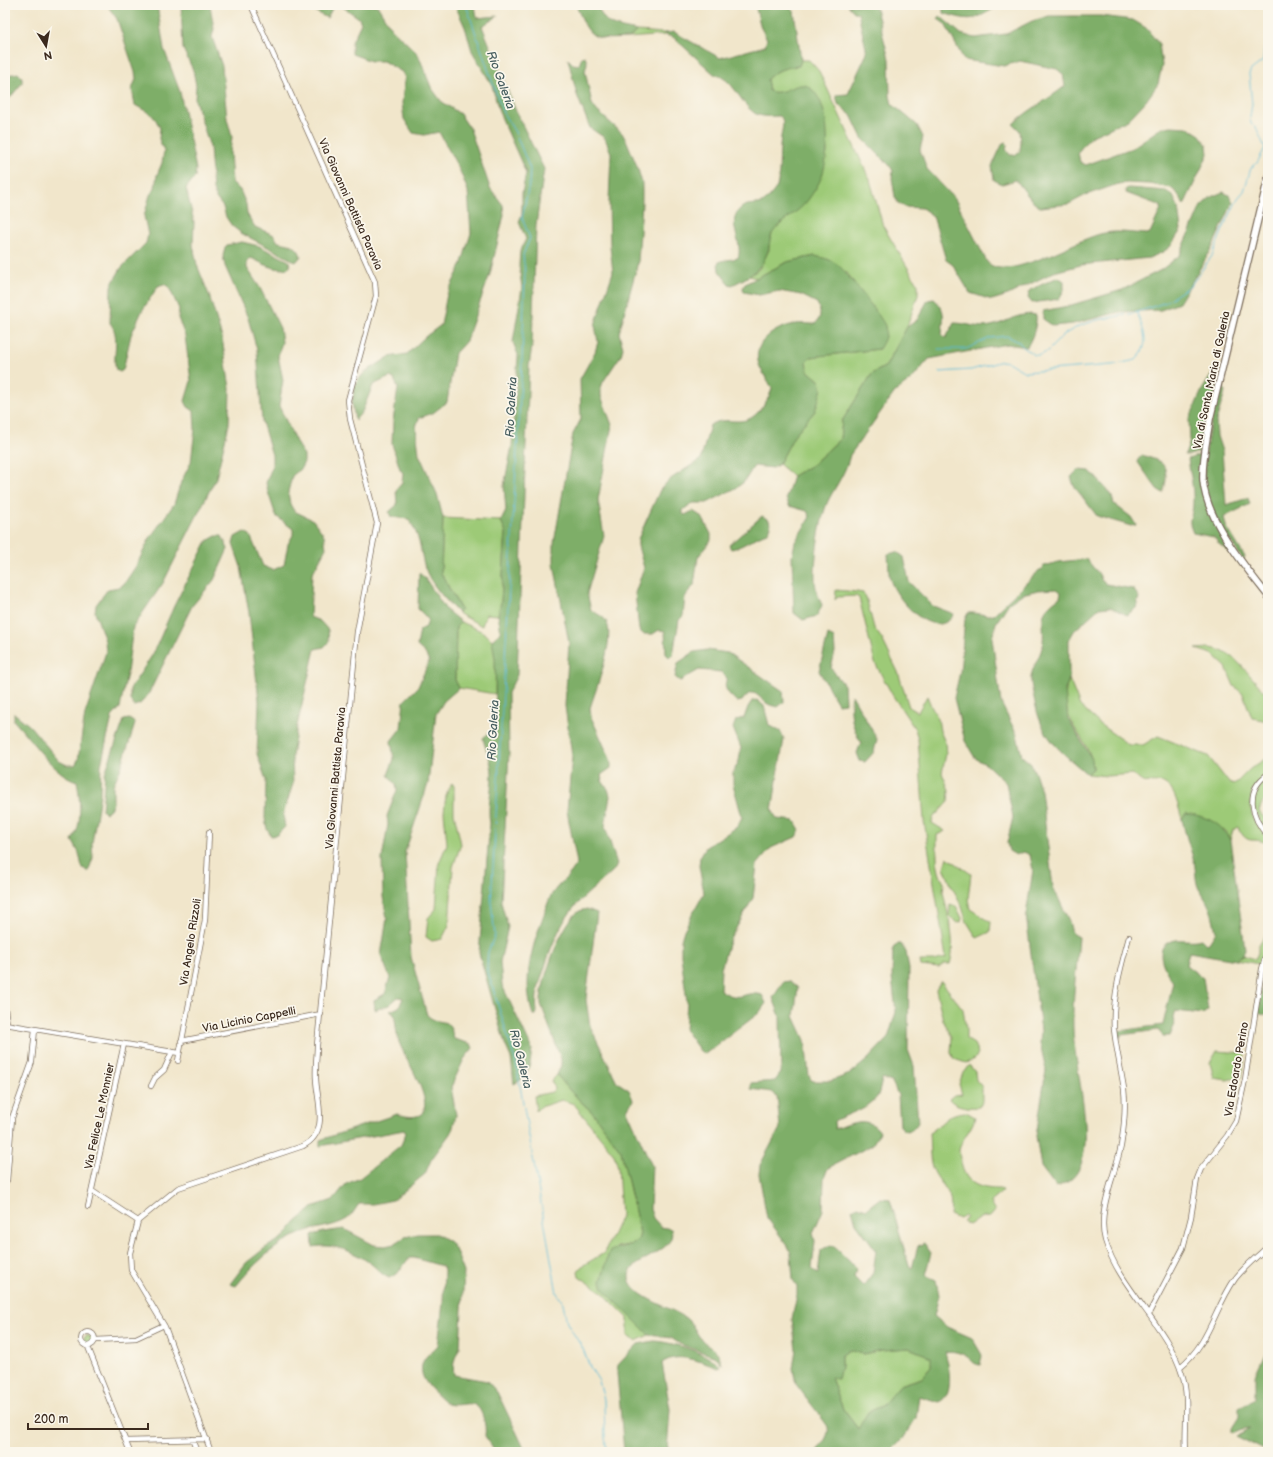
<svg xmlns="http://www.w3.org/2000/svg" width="1273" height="1457" viewBox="0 0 1273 1457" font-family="'Balsamiq Sans',sans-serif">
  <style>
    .green { fill: #9dca77; stroke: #6c7a4a }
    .forest { fill: #7eae68; stroke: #5c6c43; fill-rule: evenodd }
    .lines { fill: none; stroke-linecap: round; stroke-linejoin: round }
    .stream { stroke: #5abbd9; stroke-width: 1 }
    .minor-casing { stroke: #7b6c5b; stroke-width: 6 }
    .tertiary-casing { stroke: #7b6c5b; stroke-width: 8 }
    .minor { stroke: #fff; stroke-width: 4.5 }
    .tertiary { stroke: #fff; stroke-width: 5.5 }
    .labels { text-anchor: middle; stroke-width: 3.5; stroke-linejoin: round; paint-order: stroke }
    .street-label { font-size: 11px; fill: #3b2a1e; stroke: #fbf7ec }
    .water-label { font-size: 12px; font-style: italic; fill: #465d5f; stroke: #fbf7ec }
  </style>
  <rect width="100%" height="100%" fill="#fbf7ec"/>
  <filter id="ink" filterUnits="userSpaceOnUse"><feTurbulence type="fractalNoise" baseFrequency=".025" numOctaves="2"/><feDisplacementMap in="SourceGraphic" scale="8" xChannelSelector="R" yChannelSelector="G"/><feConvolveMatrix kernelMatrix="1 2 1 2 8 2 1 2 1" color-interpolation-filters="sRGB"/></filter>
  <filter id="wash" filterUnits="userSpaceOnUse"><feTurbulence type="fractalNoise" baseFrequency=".012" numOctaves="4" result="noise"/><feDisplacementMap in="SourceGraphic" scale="16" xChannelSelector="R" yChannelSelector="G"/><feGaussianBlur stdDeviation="0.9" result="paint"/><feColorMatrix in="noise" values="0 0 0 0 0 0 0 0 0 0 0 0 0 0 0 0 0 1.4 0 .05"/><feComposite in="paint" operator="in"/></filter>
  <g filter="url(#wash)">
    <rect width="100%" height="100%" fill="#f1e6cb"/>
    <path class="green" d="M 637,31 L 665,33 L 665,35 L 629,38 Z
      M 801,60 L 809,60 L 819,71 L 870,180 L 883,226 L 918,285 L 918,295 L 907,327 L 886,366 L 872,374 L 842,421 L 840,439 L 812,465 L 793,476 L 779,464 L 795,434 L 815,411 L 820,381 L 808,371 L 806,362 L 811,357 L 879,349 L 858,288 L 847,273 L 815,256 L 787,262 L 756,278 L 749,276 L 759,269 L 769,250 L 769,241 L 773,231 L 808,199 L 827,153 L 824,114 L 793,87 C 786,91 778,95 769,91 L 767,79 C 776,70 786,67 799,66 Z
      M 443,518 L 501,521 L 506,532 L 501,602 L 498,615 L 486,614 L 482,626 L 458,613 L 461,610 L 441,573 Z
      M 836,590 L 857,592 L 863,593 L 866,597 L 874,628 L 882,639 L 898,672 L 909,707 L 918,712 L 927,696 L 932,708 L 938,718 L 940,731 L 945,742 L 946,754 L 942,773 L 949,790 L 948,802 L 933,818 L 932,823 L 945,831 L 937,835 C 937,850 935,870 944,883 L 943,891 C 947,914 957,940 950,964 L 944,964 L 939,968 L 921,966 L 920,961 L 933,961 L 946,958 L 924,821 L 918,739 L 915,729 L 893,696 L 875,663 L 859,598 L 856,596 L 838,597 L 835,600 Z
      M 461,622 C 470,627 484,630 491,639 C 498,647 495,683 495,694 L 459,688 L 455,680 L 456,626 Z
      M 1209,648 C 1237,650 1249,679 1268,694 L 1268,721 L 1252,718 L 1243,694 L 1234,686 L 1226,667 L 1212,654 L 1196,649 Z
      M 1069,679 L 1080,706 L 1102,726 L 1129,745 L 1143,745 L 1158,736 L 1208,756 L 1229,783 L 1234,785 L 1250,769 L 1268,757 L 1268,773 L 1252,791 L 1250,804 L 1253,819 L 1268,838 L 1268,844 C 1253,835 1248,848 1238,827 L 1233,830 L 1230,840 L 1226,831 L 1186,813 L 1182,819 C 1178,807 1175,783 1158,782 C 1143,781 1146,787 1133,774 L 1107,776 L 1087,774 L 1093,769 C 1092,736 1053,722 1069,679 Z
      M 1268,776 L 1268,803 L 1263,801 L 1259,811 L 1268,823 L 1268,834 C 1252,811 1245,797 1268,776 Z
      M 452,783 L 454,786 L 454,813 L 461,844 L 453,867 L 449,925 L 442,939 L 432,941 L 426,937 L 428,918 L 436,909 L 439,863 L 447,844 L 444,812 L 446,795 Z
      M 947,857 L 971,874 L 968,899 L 970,909 L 991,922 L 990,932 L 977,938 L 967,922 L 961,904 L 951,885 L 944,867 Z
      M 950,904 L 956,906 L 962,918 L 961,922 L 957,923 L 949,916 Z
      M 1268,930 L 1268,945 L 1259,977 L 1257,978 L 1259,964 L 1236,960 L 1242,955 L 1255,959 L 1258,953 L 1258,946 Z
      M 941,981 L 963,1009 L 966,1029 L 966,1039 L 974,1044 L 978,1053 L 975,1059 L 966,1063 L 954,1059 L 951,1052 L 952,1037 L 943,1020 L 936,990 Z
      M 1217,1051 L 1245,1053 L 1242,1077 L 1227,1080 L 1214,1078 L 1210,1063 Z
      M 969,1065 L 975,1072 L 976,1080 L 982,1087 L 982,1101 L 979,1107 C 969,1108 956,1107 949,1099 L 954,1095 L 962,1094 L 959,1084 L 963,1073 Z
      M 557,1075 L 572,1093 L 594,1114 L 621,1151 L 640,1233 L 638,1241 L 633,1244 L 617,1247 L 603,1289 L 649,1335 L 636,1341 L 628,1336 L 628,1318 L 602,1292 L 579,1276 L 578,1271 L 582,1266 L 604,1253 L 617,1225 L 621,1216 L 618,1167 L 614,1154 L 574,1104 L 562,1100 L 540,1107 L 536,1111 L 534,1096 L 552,1092 L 555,1088 L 551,1081 Z
      M 966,1112 L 975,1117 C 973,1128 964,1135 960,1147 C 958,1151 960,1158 961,1162 C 965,1184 979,1189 1000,1189 L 1003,1191 L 990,1202 L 995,1211 L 990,1217 L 980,1218 L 969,1225 L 962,1221 L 966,1218 L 964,1216 L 959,1219 L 950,1215 C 954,1187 940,1188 932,1167 C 929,1157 930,1144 929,1133 C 944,1124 945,1113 966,1112 Z
      M83.5 1340a4.5 4.5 0 1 1 9 0a4.5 4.5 0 1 1-9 0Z
      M 909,1348 L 932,1357 L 931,1367 L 922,1378 L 900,1385 L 882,1406 L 868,1412 L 859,1430 L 843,1409 L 831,1378 L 841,1367 L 841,1356 L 849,1350 L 863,1354 L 882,1350 Z"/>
    <path class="forest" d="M 107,5 L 157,5 L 164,49 L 180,92 L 196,169 L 195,177 L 186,188 L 194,222 L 193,245 L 197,265 L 209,295 L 222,338 L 230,388 L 229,424 L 216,478 L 163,583 L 133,627 L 127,673 L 120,708 L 112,717 L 101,765 L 100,795 L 92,843 L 93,858 L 88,872 L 82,867 L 79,853 L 72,840 C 83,826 80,798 77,781 C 54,775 31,739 14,721 L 14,713 L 30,726 L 59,761 L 67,765 L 75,765 L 78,760 L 85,714 L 106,652 L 105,641 L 95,612 L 96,605 L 108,589 L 119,587 L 124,584 L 136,566 L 150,538 L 174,504 L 181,482 L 191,462 L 195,429 L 194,411 L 188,407 L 185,401 L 191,381 L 185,336 L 178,318 L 179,309 L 169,287 L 164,284 L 158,286 L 142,311 L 131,335 L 123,370 L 120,372 L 116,370 C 112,355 121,336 110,323 L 111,286 L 121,268 L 146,243 L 148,235 L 144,216 L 150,195 L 155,188 L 157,175 L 162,163 L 164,151 L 159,139 L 160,128 L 156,120 L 151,114 L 135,105 L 132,89 L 136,79 L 135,72 L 117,19 Z
      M 181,5 L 210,5 L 214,29 L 212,37 L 222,66 L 227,119 L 232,137 L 230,152 L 232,182 L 240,190 L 246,204 L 247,214 L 255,227 L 274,235 L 278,242 C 289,244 297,244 301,256 L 296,262 L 241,233 L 232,226 L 226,217 L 223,207 L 216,198 L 213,190 L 210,147 L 195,100 L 196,85 L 193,70 L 183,49 Z
      M 314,5 L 334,5 L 327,18 L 316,12 Z
      M 340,5 L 377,5 L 391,28 L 418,54 L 431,87 L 441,101 L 460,114 L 470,129 L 490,188 L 503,205 L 504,215 L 490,274 L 466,341 L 455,353 L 447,402 L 433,413 L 419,418 L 416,427 L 419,454 L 437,494 L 443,518 L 441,573 L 461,610 L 458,613 C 446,600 431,585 425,568 C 420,551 420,533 408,519 L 391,517 L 389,512 L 397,505 L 396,490 L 402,483 L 403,473 L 400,469 L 392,444 L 393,421 L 398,388 L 394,379 L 390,377 L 373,385 L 362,412 L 355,420 L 352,403 L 355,384 L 364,373 L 389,357 L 407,354 L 426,336 L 441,325 L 447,294 L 461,266 L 471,233 L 468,191 L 460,171 L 439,132 L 424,135 L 413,133 L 404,119 L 402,103 L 405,78 L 402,72 L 383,61 L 371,61 L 352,54 L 352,42 L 361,23 L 359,18 Z
      M 455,5 L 475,5 L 477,18 L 498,16 L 482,26 L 517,114 L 544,169 L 536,225 L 532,346 L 529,366 L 517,675 L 508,693 L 509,753 L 501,902 L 508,927 L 500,962 L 502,985 L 532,1049 L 530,1064 L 524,1078 L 514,1084 L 511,1058 L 505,1044 L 479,953 L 490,823 C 487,806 492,791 492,775 C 492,760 486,752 483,738 L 496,726 L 495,659 L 492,640 L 501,632 L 498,615 L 501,602 L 506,532 L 501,521 L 506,511 L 504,486 L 512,446 L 518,355 L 513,342 L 522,288 L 519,266 L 520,251 L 526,239 L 519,222 L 522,214 L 522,193 L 526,173 L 499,112 L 492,85 L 472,51 L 465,27 Z
      M 576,5 L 597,5 C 606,28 615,26 637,31 L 629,38 C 592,40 590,40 576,5 Z
      M 755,5 L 786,5 L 794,11 L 801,60 L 799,66 C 786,67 776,70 767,79 L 769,91 C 783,97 798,79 809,87 C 831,102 830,154 822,176 C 819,184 813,193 808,200 C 799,212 784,219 774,231 C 769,237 770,244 768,251 C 762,270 749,277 732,285 L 729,284 L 719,271 L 718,263 L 721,261 L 738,258 C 744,243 725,221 741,208 C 748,203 755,205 762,203 C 767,201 773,192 777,187 C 781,169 778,150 782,131 C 783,125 784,120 780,116 C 772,116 760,118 753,112 C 738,100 734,79 714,74 L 673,37 L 665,35 L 665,33 L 674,32 L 720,58 L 765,46 L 767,39 L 761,28 Z
      M 848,5 L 875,5 L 889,59 L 890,96 L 892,104 L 917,125 L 923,137 L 920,150 L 927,169 L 955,199 L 987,262 C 989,264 992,266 995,267 C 1019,275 1074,241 1100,234 C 1115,230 1131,233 1146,234 L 1150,233 L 1160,211 L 1161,206 L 1126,193 L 1125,190 L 1128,188 L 1166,191 L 1173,196 L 1178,207 L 1181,230 L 1170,247 L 1163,252 L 1149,258 L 1081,265 L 1054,272 L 1008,295 L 992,300 L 970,293 L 953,265 L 946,260 L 933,216 L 922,208 L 905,207 L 898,203 L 895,197 L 892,178 L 893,171 L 890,166 L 862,138 L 851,115 L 838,104 L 836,95 L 848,94 L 867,53 L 858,13 L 854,12 Z
      M 949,5 L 1000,5 C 973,21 973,22 943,13 L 943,8 Z
      M 940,16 L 961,34 L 975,38 L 1006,34 L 1032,21 L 1049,16 L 1101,16 L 1133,20 L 1146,28 L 1159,44 L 1162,65 L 1158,84 L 1146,101 L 1128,120 L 1090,137 L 1078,152 L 1080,162 L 1086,165 L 1132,148 L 1161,128 L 1171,126 L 1187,127 L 1200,135 L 1207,145 L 1208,154 L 1184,205 L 1177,193 L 1171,188 L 1149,184 L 1127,183 L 1118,184 L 1086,195 L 1069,204 L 1040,207 L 1033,202 L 1016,180 L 1002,184 L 994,180 L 992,166 L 1003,143 L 1006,142 L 1007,145 L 1006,149 L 1010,155 L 1015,155 L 1020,151 L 1021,142 L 1020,131 L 1013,124 C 1029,109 1048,100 1065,86 L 1063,74 L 1057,69 L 1020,61 L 1004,66 L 964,60 L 945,24 L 938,19 Z
      M 585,56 L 587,63 L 585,71 L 592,104 L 597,111 L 622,133 L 627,142 L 637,166 L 642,183 L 642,203 L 638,262 L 619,333 L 623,348 L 621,355 L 603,382 L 601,388 L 601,396 L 612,425 L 598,500 L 604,536 L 587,593 L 591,610 C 595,613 603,616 606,621 C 616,638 596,689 590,708 L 591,717 L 611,761 L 611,768 L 601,775 L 602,781 L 608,789 L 610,796 L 605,826 L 617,864 L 615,869 C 605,879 593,888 583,898 C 562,918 552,943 544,970 C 539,984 535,997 537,1012 L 536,1015 L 533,1015 C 522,981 531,950 543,917 C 546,910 548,900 552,894 C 559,883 571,876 577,863 L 567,811 L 572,756 L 565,706 L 569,643 L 554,564 L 554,543 L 573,434 L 581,419 L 580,379 L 595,352 L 598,342 L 595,325 L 613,272 L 610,247 L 609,201 L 611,153 L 605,138 L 590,128 L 577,95 L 568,59 L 573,64 L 579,65 L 582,57 Z
      M 18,73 L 22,77 L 22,83 L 5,104 L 5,78 L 8,75 Z
      M 1223,192 L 1229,195 L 1233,202 L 1211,250 L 1179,303 L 1161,310 L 1119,312 L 1073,324 L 1053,326 L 1043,319 L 1043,311 L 1068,306 L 1122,290 L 1161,270 L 1180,255 L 1201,206 L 1211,197 Z
      M 242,242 L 259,246 L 289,261 L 290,267 C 278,273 262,263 251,258 L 247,261 L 247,268 L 260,288 L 280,328 L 282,342 L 278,356 L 283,380 L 279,406 L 298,446 L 304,455 L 304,462 L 301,468 L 292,476 L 288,492 L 290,504 L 294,511 L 313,520 L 324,535 L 326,548 L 312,574 L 310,617 L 320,621 L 328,630 L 329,642 L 324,647 L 315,649 L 297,726 L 292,756 L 293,784 L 283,814 L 285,827 L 277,835 L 271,836 L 267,829 L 265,818 L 266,780 L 257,754 L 259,701 L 249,613 L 241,567 L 233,544 L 235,537 L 244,532 L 250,535 L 263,566 L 273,570 L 284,565 L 288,544 L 293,535 L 293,529 L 276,516 L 269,495 L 266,483 L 272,467 L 272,455 L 262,422 L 257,350 L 248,318 L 225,266 L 223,256 L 225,247 L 227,245 Z
      M 815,256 C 823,258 831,259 838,265 C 845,270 883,319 885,326 C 887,335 884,341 879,349 L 811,357 L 806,362 L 808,371 L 820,381 L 822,389 L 815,411 L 795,434 L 779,464 L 773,468 L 754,466 L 744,482 L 736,488 L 707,503 L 693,503 L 683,510 L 683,514 L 685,515 L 693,511 L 702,517 L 711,534 L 711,540 L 698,557 L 694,585 L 685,597 L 683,616 L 679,620 L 673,655 L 669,657 L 666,654 L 665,631 L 659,630 L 653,634 L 643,634 L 639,630 L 635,593 L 644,568 L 638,546 L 638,539 L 660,490 L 669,480 L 701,459 L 710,425 C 728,414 743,430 759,411 C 765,404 769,398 772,389 C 769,380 760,371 758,361 C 753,340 779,326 796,324 C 802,323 809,324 815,324 C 822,317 821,311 817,303 L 801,295 L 779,291 L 759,295 L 744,292 L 743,288 L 745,284 L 787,262 Z
      M 1058,277 L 1064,281 L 1064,290 L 1059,299 L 1032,303 L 1028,298 L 1030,290 Z
      M 934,299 C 947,310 943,319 942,335 L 946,338 L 954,323 C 967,323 978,329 991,326 C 1006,323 1021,311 1036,315 C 1037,325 1033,337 1027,347 L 1007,344 L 929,359 L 912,379 L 895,392 L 850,455 C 846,472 837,484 829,499 C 820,516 812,570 816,588 C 817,594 820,600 822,605 L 817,616 L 803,620 L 794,613 L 792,556 L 795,542 L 810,517 L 807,511 L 789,506 L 786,498 L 793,476 L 812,465 L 840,439 L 842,421 L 872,374 L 886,366 L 907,327 L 917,320 L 928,300 Z
      M 1217,366 L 1219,371 L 1204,450 L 1190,455 L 1185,455 L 1190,441 L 1189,420 L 1202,390 Z
      M 1220,385 L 1223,386 L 1225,392 L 1216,421 L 1217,436 L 1222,451 L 1226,505 L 1248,498 L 1250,504 L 1224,517 L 1226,526 L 1245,557 L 1243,560 C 1231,542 1217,523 1210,502 C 1196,468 1213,419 1220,385 Z
      M 1203,454 L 1204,491 L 1230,549 L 1229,552 L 1219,544 L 1214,537 L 1193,533 C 1186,517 1193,518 1193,503 C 1194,488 1190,474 1188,459 Z
      M 1142,455 C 1147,457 1155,459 1160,462 C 1169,468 1166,485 1163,493 L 1157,489 L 1137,461 Z
      M 1078,470 L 1090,471 L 1111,494 L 1114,504 L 1131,517 L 1136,525 L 1131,526 L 1097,516 L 1074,486 L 1071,477 Z
      M 762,516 L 769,520 L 771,527 L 767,533 C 754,537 744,547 731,549 L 729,545 Z
      M 216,536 L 222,536 L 228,549 L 214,580 L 192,606 L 148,695 L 140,704 L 134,706 L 130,700 L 130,689 L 153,654 L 174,606 L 207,541 Z
      M 897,552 L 904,557 L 909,582 L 933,606 L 954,614 C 953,616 950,620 948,621 C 927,635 895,597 890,579 C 888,571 889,562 888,554 Z
      M 1086,559 L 1099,574 L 1102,581 L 1106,584 L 1133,589 L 1139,597 L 1136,608 L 1127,615 L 1110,607 L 1099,608 L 1074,631 L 1069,640 L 1069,679 L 1065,690 L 1068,719 L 1092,759 L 1093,769 L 1087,774 C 1058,749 1041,738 1034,698 C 1033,692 1030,683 1031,677 C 1033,664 1042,655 1043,642 C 1045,617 1036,614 1060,597 L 1061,592 L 1057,589 L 1038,590 L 1022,594 L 1009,603 L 996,623 L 992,638 L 1001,703 L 1017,735 L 1022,756 L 1031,764 L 1036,775 L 1041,791 L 1053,887 L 1069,921 L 1072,933 L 1079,937 C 1077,967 1072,998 1073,1028 C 1074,1066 1093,1126 1082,1161 C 1079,1174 1069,1184 1056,1187 L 1041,1167 L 1036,1136 L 1046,1070 L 1040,1043 L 1041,1031 L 1026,915 L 1033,870 L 1030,855 L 1024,852 L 1016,855 L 1009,851 L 1007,843 L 1013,817 L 1006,783 L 987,765 L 975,758 L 965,741 L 954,698 L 960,672 L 965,619 L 968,613 C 976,612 984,616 993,615 L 1044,566 L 1059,562 Z
      M 419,573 L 425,578 L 446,610 L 461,622 L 456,627 L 455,680 L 459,688 L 444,701 L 436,714 L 428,784 L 405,852 L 411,957 L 427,1015 C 441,1028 448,1013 454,1039 L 471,1044 L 473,1048 L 464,1059 L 451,1087 L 456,1115 L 452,1131 L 431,1160 L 425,1174 L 393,1200 L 373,1204 L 359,1204 C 355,1209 352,1216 347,1219 C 333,1228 312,1227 297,1235 C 272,1247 253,1265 236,1286 L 230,1284 L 246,1263 L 265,1248 L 284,1237 L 296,1222 L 315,1206 L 333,1200 L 346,1184 L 360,1178 L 401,1145 L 406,1133 L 404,1130 L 320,1146 L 320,1140 L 397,1114 C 455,1131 405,1060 399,1042 C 396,1034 396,1023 394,1014 L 390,1011 L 399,1007 L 403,998 L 398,997 L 389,1005 L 375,1010 L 374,1000 L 385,994 L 390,978 L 381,955 L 387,918 L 383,897 L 382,859 L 388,824 L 387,816 L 397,790 L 396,784 L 388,775 L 394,759 L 391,741 L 401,728 L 404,701 L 418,687 L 429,661 L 425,653 L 417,646 L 420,630 L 426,627 L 428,619 L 418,609 Z
      M 828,635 L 834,638 L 835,652 L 831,668 L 844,685 L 845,703 L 838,704 L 819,671 Z
      M 707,650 L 728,653 L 783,691 L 784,702 L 778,707 C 775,706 771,706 768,704 C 757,697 754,685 742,701 L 737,702 C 729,694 722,689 727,678 L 721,672 L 699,670 L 680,681 L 675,677 L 678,663 L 694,652 Z
      M 852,695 L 877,739 L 874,752 L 865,762 L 860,761 L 857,753 L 861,742 C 852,729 849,711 852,695 Z
      M 757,700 L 764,706 L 769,725 L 781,732 L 784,739 L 772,810 L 777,819 L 795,821 L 800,830 L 796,837 L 771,848 L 757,865 L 753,898 L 729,941 L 721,969 L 720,990 C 742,1004 741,990 762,995 L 766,1003 L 759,1013 L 705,1054 L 700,1051 L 685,1030 L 687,1002 L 681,956 L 681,940 L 684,930 L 704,893 L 699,866 L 700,857 L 706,847 L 737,827 L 742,817 L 733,784 L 733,773 L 739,761 L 741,748 L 733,728 L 736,720 L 744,718 L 748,707 L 752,701 Z
      M 129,719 L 135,723 L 134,727 L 121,768 L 113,785 L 113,803 L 110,809 L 105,813 L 102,810 L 105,773 L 124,720 Z
      M 1186,813 C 1206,817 1220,821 1230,840 L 1245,949 L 1242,955 L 1236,960 L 1189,952 L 1186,965 L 1203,978 L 1208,1010 L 1203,1014 L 1175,1011 L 1173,1018 L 1175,1024 L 1170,1036 L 1163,1036 L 1158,1030 L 1121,1035 L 1120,1038 L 1118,1031 L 1163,1025 L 1173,982 C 1164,969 1150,944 1176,940 C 1185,939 1191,942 1201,939 L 1206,944 L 1209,943 L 1216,932 C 1212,911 1210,906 1199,889 C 1195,882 1196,870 1194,861 C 1190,847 1185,834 1182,819 Z
      M 587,909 L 597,913 L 587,990 L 586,1000 L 590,1026 L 617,1082 L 629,1090 L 633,1100 L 627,1110 L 652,1166 L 650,1209 L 653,1218 L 661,1227 L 671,1229 C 679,1253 626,1259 629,1278 C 633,1299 674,1307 688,1320 C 694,1325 696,1334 702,1340 C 713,1351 718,1347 722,1365 L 716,1357 L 680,1344 L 671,1338 L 649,1335 L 603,1289 L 601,1281 L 609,1252 C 619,1246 629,1247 638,1241 L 640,1233 L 621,1151 L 594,1114 L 572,1093 L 557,1075 L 561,1065 L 561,1059 L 541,1004 C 540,983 561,924 578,912 C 580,910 584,910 587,909 Z
      M 898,944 L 901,944 L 906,952 L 909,969 L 908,1050 L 914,1066 L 918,1123 L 912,1130 L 905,1131 L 900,1126 L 898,1095 L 892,1082 L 882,1079 C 881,1084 880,1090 878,1095 C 873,1107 845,1115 834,1121 L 835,1129 C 850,1123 869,1115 880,1132 L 872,1145 L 828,1168 L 824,1178 L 823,1210 L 813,1233 L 815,1241 L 812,1269 L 818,1274 L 821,1250 L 831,1245 C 837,1248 850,1262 856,1268 L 854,1277 L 863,1286 L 873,1273 L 876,1250 L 856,1223 L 852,1209 L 858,1206 L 866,1209 L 880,1198 L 890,1199 L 909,1266 L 912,1268 L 918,1246 L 924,1243 L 931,1253 L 925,1275 L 936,1280 L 939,1295 L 934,1316 L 947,1327 L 972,1338 L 982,1355 L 980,1365 C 974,1364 973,1362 969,1358 C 962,1353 953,1350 945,1352 C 949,1365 955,1395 939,1402 L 919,1396 L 916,1418 L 903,1439 L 890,1452 L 816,1452 C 821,1445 830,1436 828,1427 C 827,1424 800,1390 796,1384 L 793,1369 L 796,1349 L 792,1319 L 797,1295 L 797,1286 L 793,1280 L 791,1253 L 788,1246 L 767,1218 L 759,1174 L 760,1165 L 780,1128 L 777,1096 L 772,1092 L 751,1089 L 751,1083 L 775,1081 L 781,1073 L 780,1016 L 773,998 L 783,982 L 790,981 L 798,988 L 794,1016 L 805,1040 L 809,1076 L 812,1081 L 831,1081 L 850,1074 L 867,1060 L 888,1038 L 896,1012 L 892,978 L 893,948 ZM 909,1348 L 931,1357 L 931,1367 L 922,1378 L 900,1385 L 882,1406 L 868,1412 L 858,1429 L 843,1409 L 831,1378 L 838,1379 L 841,1367 L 841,1356 L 849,1350 L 863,1354 L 882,1350 Z
      M 1268,977 L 1268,1016 L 1258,1013 L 1263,979 Z
      M 344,1229 L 374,1245 L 385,1246 L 394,1244 L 405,1237 L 418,1234 L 437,1234 L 450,1242 L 455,1249 L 464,1272 L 460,1347 C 455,1356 452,1365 454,1375 L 487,1381 L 497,1392 L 526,1452 L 496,1452 L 485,1436 C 486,1429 485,1424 483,1417 C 476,1395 464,1408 447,1404 C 435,1392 413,1377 425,1358 C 429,1353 434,1350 438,1345 L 443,1303 L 444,1269 L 442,1266 L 414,1258 L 409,1258 L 397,1274 L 389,1278 C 381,1275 377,1268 370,1263 C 353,1251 333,1243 313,1247 L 312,1235 L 324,1232 Z
      M 654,1341 C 671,1342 710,1353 720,1367 L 718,1368 C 701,1362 678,1351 662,1363 L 670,1409 L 667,1452 L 624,1452 L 617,1373 L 618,1365 L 638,1344 Z
      M 1268,1347 L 1268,1452 L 1236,1436 L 1251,1428 L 1242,1429 L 1232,1433 L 1232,1428 L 1239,1417 L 1239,1407 L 1255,1399 L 1255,1376 Z"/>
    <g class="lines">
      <path class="stream" d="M 466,5 L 503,113 L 515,132 L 530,169 L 529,185 L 522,218 L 530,238 L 523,255 L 525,272 L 522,363 L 491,902 L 495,935 L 488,952 L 487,969 L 516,1063 L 557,1293 L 563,1303 L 567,1323 L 583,1349 L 590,1367 L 599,1381 L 604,1400 L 605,1437 L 607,1452
        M 938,349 L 966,349 L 990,338 L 1007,336 L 1019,342 L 1023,347 L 1034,355 L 1039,355 L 1047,352 L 1063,335 L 1079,326 L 1097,320 L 1135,313 L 1166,302 L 1191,285 L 1212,256 L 1223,229 L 1238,198 L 1244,191 L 1251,168 L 1257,163 L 1265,148 L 1256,127 L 1251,124 L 1250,117 L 1252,104 L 1249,74 L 1251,70 L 1263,61 L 1264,50 L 1268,45
        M 939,372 L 971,370 L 1002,361 L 1008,362 L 1025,372 L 1112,365 L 1136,360 C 1151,343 1144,332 1137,313"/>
    </g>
  </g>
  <g filter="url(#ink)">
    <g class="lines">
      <g class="minor-casing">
        <path id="minor" d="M 1268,774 C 1244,790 1251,818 1268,836
          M 1129,937 C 1121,966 1112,998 1114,1029 C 1116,1049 1121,1069 1124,1089 C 1126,1107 1124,1128 1121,1146 C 1115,1176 1097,1210 1105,1240 C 1119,1288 1167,1325 1182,1374 C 1190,1398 1184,1427 1186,1452
          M 5,1008 L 7,1024
          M 5,1024 L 179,1053
          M 181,1041 L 321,1014
          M 178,1061 L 205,920 L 209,832
          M 151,1086 L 155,1078 L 164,1070 L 172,1052
          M 7,1180 L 12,1118 L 32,1062 L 35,1029
          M 92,1191 L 138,1221
          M 88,1207 L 124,1044
          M 1149,1313 L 1183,1248 L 1191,1217 L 1197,1179 L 1201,1169 L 1227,1136 L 1236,1121 L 1245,1080 L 1262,969 L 1268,947
          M81 1339a7 7 0 1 1 14 0a7 7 0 1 1-14 0Z
          M 96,1340 L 136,1338 L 164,1325
          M 88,1347 L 130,1452
          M 1180,1367 C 1210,1343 1214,1309 1235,1279 C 1244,1267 1257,1257 1268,1246
          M 192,1439 L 197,1452
          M 126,1441 L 207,1439
          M 211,1452 L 165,1327 L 131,1270 L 130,1253 L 138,1221 L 178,1188 L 303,1146 C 330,1132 317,1102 316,1079 C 315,1067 317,1056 317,1045 L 357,632 L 377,523 L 350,419 L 348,400 L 376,296 L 375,282 L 251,5"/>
      </g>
      <g class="tertiary-casing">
        <path id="tertiary" d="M 1268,178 L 1210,419 C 1207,439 1202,460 1203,480 C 1206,520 1244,565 1268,596"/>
      </g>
      <use href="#minor" class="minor"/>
      <use href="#tertiary" class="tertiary"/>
    </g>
  </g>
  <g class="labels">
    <g class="street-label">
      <text transform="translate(351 204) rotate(66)" y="4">Via Giovanni Battista Paravia</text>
      <text transform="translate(1211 380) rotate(-78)" y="4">Via di Santa Maria di Galeria</text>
      <text transform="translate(335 778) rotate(-85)" y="4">Via Giovanni Battista Paravia</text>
      <text transform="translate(190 942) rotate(-81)" y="4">Via Angelo Rizzoli</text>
      <text transform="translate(249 1019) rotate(-11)" y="4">Via Licinio Cappelli</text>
      <text transform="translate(1236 1069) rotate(-80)" y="4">Via Edoardo Perino</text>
      <text transform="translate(99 1116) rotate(-78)" y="4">Via Felice Le Monnier</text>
    </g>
    <g class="water-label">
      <text transform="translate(501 80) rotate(70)" y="4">Rio Galeria</text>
      <text transform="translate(511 407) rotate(-87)" y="4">Rio Galeria</text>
      <text transform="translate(493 730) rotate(-87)" y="4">Rio Galeria</text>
      <text transform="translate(521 1059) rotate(76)" y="4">Rio Galeria</text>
    </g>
  </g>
  <rect width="1273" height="1457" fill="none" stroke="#fbf7ec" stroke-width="20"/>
  <g transform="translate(46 46) rotate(169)" stroke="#fbf7ec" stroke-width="3" paint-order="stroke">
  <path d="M0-3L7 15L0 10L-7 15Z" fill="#3b2a1e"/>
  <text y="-6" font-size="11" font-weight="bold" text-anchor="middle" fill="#3b2a1e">N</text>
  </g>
  <path d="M28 1423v6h120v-6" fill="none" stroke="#3b2a1e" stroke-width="2"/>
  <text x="34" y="1423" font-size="12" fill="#3b2a1e" stroke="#fbf7ec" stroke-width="3" paint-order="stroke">200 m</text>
</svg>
